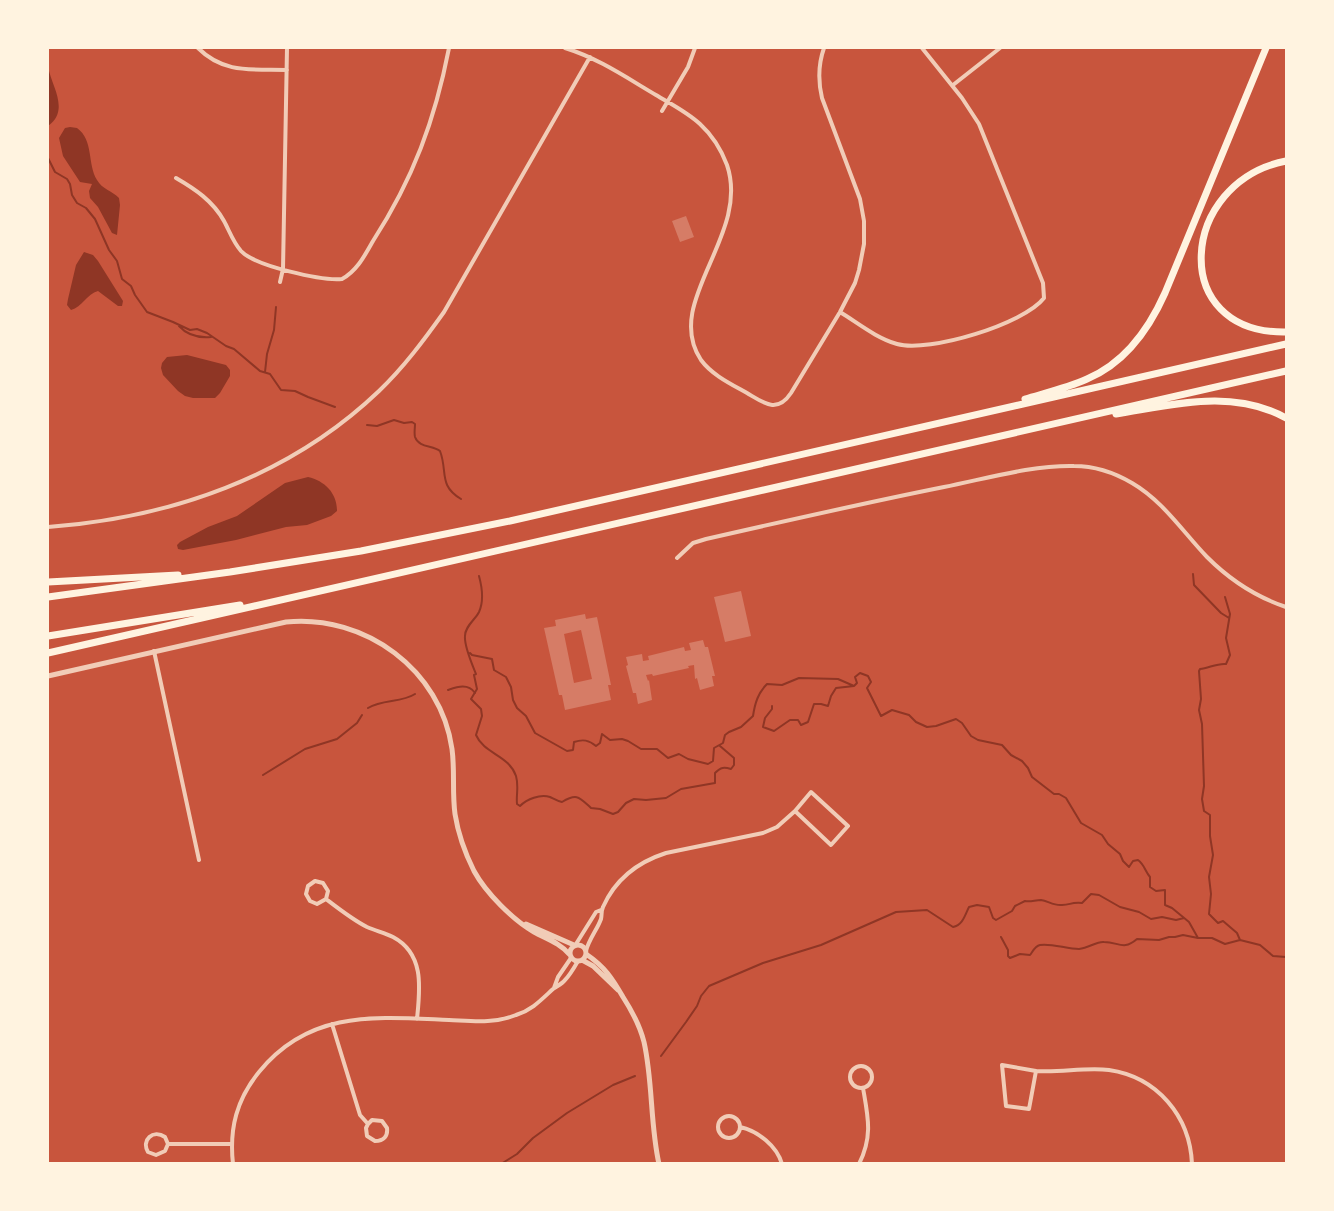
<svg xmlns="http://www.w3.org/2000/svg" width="1334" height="1211" viewBox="0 0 1334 1211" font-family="'DejaVu Sans',sans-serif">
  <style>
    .water { fill: #8f3625 }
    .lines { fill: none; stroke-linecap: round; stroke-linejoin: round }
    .stream { stroke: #8f3625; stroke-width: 2 }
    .building { fill: #d67c66; fill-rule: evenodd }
    .minor { stroke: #f1ccb7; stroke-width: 4 }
    .tertiary { stroke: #f1ccb7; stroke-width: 5 }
    .motorway { stroke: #fff3e0; stroke-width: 7 }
  </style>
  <rect width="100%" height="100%" fill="#c8553d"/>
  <path class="water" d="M 48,67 C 52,87 70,110 48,126 Z
    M 70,127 L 77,128 C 94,140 87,164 97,180 C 102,189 112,191 119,198 L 120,205 L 117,235 L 112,233 L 98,207 L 90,198 L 89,191 L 92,184 L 80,182 L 63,156 L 59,138 L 65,128 Z
    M 84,252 L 93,255 L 98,261 L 123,301 L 122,306 L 118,306 L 98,291 C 87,294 82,307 71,310 L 67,305 L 68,299 L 76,265 Z
    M 187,355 L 226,365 L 230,370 L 230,376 L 220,393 L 215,398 L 193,398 L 185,396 L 178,391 L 163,375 L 161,368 L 162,363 L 167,357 Z
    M 308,477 C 325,481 337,493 337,511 L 331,516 L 307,525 L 286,527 L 236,540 L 183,550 L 178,549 L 177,545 L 180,542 L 208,527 L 237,516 L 285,483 Z"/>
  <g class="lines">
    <path class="stream" d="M 48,158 L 55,172 L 67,179 L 70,184 L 72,195 L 77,203 L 86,208 L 95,219 L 109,250 L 117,261 L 122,279 L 131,286 L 135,295 L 147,312 L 173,322 L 190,330 L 197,329 L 207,333 L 226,346 L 234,349 L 260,371 L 270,374 L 281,390 L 295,391 L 308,397 L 335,407
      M 179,326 C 187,335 199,338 211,337
      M 265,372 L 267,354 L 274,330 L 276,307
      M 367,425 L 377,426 L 394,420 L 404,423 L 412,422 L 415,424 C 415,428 414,433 415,437 C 419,448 433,445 440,451 C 448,472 438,485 461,499
      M 1193,574 L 1194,585 L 1221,613 L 1229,618
      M 479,576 C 482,587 484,601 479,612 C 475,620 465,626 465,636 C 464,646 472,664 476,674 L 474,675 L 477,689 L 471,699 L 481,709 L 482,716 L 476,735 C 484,754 509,755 516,776 C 519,786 516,795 517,804 L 520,806 C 527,799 540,794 550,797 C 554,799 557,801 562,802 C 577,793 579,797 591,808 L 600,809 L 613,814 L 618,812 L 626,803 L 634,799 L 646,800 L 666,798 L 681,789 L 715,783 L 715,773 C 721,767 724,767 731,769 L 734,765 L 734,758 L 720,746
      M 1225,597 L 1230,614 L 1226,638 L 1230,655 L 1226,664 C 1217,663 1209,668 1200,669 L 1199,671 L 1201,699 L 1199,710 L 1202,724 L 1204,786 L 1202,799 L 1204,811 L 1210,815 L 1210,836 L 1213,855 L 1209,877 L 1211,894 L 1209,914 L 1218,923 L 1223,921 L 1237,933 L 1240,940
      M 470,653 L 472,655 L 492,659 L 494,670 L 506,677 L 511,687 L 513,700 L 517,708 L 526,716 L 535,733 L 567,751 L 573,750 L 574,742 C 583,739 589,740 596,746 L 600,743 L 602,734 L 610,740 L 622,739 L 628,741 L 641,749 L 657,749 L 668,758 L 679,754 L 688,759 L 708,764 L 713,761 L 714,748 L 723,743 L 725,735 L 729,732 L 741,727 L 753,716 C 755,703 758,693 767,684 L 782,685 L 799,678 L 838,679 L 854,686
      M 854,686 L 857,683 L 855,677 L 860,673 L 868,676 L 871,682 L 867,688 L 881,716 L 892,710 L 909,715 L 916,722 L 927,727 L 936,726 L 956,719 L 962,723 L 971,736 L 978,740 L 1002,745 L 1011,755 L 1022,761 L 1028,768 L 1032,777 L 1054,794 L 1059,794 L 1066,798 L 1081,823 L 1102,835 L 1108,844 L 1120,854 L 1123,861 L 1129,867 L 1133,861 L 1138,860 C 1144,864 1145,871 1150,877 L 1150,887 L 1156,891 L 1165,890 L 1165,905 L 1172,908 L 1189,922 L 1198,938 L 1212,938 L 1225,944 L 1240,940 L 1260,945 L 1273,956 L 1286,957
      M 448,690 C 457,687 468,683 475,693
      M 772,706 L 772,709 L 765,718 L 763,727 L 774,731 L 790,720 L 798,720 L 801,725 L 808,722 L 814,704 L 821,704 L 828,706 L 831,696 L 836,688 L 854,686
      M 368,708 C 383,699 401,703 415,694
      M 263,775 L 305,749 L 337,739 L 357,723 L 362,715
      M 1001,937 L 1008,950 L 1008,956 L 1010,958 L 1020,954 L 1030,955 C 1033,951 1035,946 1040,945 C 1051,943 1067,949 1079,949 C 1089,948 1097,941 1104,942 C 1119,942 1123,951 1137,939 L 1159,940 L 1169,937 L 1175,937 L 1183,935 L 1198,938
      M 661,1056 L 686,1022 L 697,1006 L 701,996 L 709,986 L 763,963 L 821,945 L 896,912 L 927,910 L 953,927 C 963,925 965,915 969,907 L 977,905 L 989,907 L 993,918 L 996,920 L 1012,911 L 1015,906 L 1025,901 C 1031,902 1035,900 1041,900 C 1048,901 1054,906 1062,905 C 1071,905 1070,902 1082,903 L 1091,894 L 1099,895 L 1120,907 L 1139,912 L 1151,919 L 1162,917 L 1176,920 L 1184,918
      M 501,1164 L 517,1154 L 533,1138 L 567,1113 L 613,1085 L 635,1076"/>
  </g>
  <path class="building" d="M 686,216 L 694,237 L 680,242 L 672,221 Z
    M 741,591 L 751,636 L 725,642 L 714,597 Z
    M 585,614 L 586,619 L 597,617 L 611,685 L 608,685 L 611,700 L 565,710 L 562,695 L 559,695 L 544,628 L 556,626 L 555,620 ZM 581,630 L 592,679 L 574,683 L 564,634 Z
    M 703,640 L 705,647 L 708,647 L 715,676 L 712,676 L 714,686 L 700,690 L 697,678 L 695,679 L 694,665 L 688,666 L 689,668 L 653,676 L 652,674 L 646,675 L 648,681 L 649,680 L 652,700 L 638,704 L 636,693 L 633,693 L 626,666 L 628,665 L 626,657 L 642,654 L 643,661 L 649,660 L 648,656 L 684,647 L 685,651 L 691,650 L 689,643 Z"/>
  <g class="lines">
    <path class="minor" d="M 198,48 C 224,74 252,69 287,70
      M 565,48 C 598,58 627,78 656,95 C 671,104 687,112 700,124 C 712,135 721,149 727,165 C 751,236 662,301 701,360 C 712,375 731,384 747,393 C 764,403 777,414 791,393 L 840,312 L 855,283 L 859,270 L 864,244 L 864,221 L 860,199 L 822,98 C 818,81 818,65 824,48
      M 953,85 L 1000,48
      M 662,111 L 688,67 L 695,48
      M 176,178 C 195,189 213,201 224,221 C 229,230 233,242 241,251 C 255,266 322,281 342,279 C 357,271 365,255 373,241 C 413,179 435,120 449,48
      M 280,282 L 283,269 L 287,48
      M 840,312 C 858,323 876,338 897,344 C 929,353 1024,324 1044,298 L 1043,283 L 979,124 L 962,98 L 922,48
      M 48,527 C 170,518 289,477 379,391 C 404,367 424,340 444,312 L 590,57
      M 677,558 L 693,543 L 706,539 C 785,521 864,503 944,487 C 985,479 1032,465 1074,466 C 1095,466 1115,473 1132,483 C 1163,501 1183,532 1207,557 C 1230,580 1256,597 1286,607
      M 154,651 L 199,860
      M 326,899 L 317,904 L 310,901 L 306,894 L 308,886 L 315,881 L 323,883 L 328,891 L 326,899 C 339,909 353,920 367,927 C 376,931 385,933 393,937 C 425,954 420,989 417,1019
      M 576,944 L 596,912 L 601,910
      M 586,951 C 589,939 597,930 601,919 C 602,915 601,911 603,907 C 615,880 638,862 666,853 L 763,833 L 777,827 L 795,811 L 831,845 L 848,826 L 811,792 L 795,811
      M 554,988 L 558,977 L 571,958
      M 332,1024 L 360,1115 L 368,1124 L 366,1128 L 367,1136 L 375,1141 C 384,1141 388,1136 387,1128 L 382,1121 L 372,1120 L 368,1124
      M 1002,1065 L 1036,1071 L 1029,1109 L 1006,1106 Z
      M850 1077a11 11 0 1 1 22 0a11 11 0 1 1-22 0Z
      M 1036,1071 C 1060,1073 1085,1067 1109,1070 C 1157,1077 1190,1116 1192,1164
      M718 1127a11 11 0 1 1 22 0a11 11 0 1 1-22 0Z
      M 740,1127 C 758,1131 777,1146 782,1164
      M 168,1144 L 165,1137 C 153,1129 141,1140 148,1152 L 156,1155 L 165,1151 L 168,1144 L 231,1144
      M 233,1164 C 229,1128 237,1099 259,1072 C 310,1009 377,1017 449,1020 C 472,1021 494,1024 516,1015 C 532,1010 541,1000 553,989 C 557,986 562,984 565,980 C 570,975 574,968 578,961
      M 859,1164 C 873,1136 868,1117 863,1088
      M 1098,1164 L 1104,1164"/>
    <path class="tertiary" d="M 48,676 L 286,622 C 365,614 441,670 452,749 C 455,771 452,792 455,814 C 458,833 465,853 474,871 C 486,893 513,920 534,932 C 547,939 560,943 569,954
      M 526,924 L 574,945
      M570 953a8 8 0 1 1 16 0a8 8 0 1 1-16 0Z
      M 586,954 C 605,967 612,978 623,997 C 632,1011 640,1026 644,1042 C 653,1082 650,1124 659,1164
      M 582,960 L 593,966 L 618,990"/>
    <path class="motorway" d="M 1286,161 C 1179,182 1167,334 1286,332
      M 1025,399 C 1045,393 1067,388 1087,379 C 1125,363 1149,329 1165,293 L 1266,48
      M 1116,414 C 1173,405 1232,388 1286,418
      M 48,582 L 178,575
      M 48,597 L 230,572 L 361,551 L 510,521 L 1286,344
      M 48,636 L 240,605
      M 48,653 L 1286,371"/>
  </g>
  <rect width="1334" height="1211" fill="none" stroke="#fff3e0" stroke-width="98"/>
</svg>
